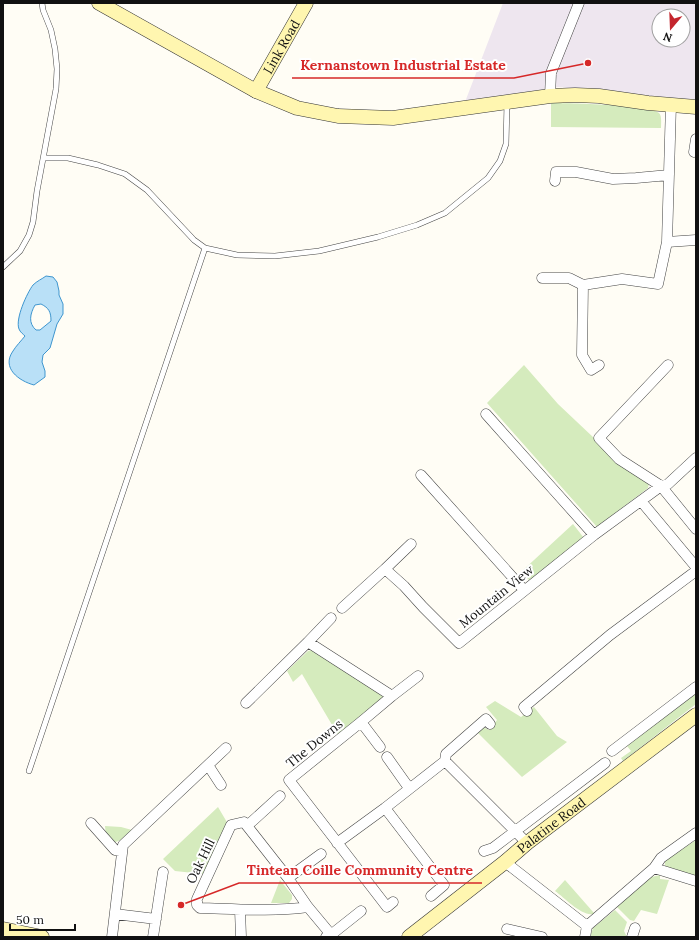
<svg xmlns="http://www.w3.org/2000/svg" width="699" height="940" viewBox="0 0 699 940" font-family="Lora,serif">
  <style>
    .industrial { fill: #eee6ef; fill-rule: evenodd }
    .green { fill: #d5ebbd }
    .water { fill: #b9e0f7; stroke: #3f96cf; fill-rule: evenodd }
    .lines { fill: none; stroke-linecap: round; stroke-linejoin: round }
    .lane-casing { stroke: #444; stroke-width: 6 }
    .street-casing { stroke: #444; stroke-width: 11 }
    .secondary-casing { stroke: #333; stroke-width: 15 }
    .lane { stroke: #fff; stroke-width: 5 }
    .street { stroke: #fff; stroke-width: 10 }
    .secondary { stroke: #fff6b0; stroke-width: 14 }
    .labels { text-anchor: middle; stroke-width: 4; stroke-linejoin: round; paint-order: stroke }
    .street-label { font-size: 13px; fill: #111; stroke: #fff }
    .leader { fill: none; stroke: #d62828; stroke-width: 1.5 }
    .callout-dot { fill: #d62828; stroke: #fff; stroke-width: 1.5 }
    .callout-label { font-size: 14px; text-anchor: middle; font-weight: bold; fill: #d62828; stroke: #fff; stroke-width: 4; stroke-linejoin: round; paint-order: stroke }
  </style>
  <rect width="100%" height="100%" fill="#fffdf5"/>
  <path class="industrial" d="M 503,3 L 696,3 L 696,102 L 558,87 L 465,102 ZM 659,16 L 683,16 L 683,40 L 659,40 Z"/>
  <path class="green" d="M 551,103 C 568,103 649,105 659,113 C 662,116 661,123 661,128 L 551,127 Z
    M 524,365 L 558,404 L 594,438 L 618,461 L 649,483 L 648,488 L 597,527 L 487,403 Z
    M 573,524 L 584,538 L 529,580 L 521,572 Z
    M 312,650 L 383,692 L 383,698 L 338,735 L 302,674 L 293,682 L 287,671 L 308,651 Z
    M 696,692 L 696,704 L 623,761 L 621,758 L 631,751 L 627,746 Z
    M 495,701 L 521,717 L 534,707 L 557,736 L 567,742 L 522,777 L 477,732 L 483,727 L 489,730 L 497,720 L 486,707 Z
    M 218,807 L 228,824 L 203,874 L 175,871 L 163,859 Z
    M 105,826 L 121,827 L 132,830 L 121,840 L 113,843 L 106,836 Z
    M 696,840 L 696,877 L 665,866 L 665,861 Z
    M 660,875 L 660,879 L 669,880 L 657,914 L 641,910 L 634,921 L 630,920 L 617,907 L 647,878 Z
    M 280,880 L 292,895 L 292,899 L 289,903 L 271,903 Z
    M 565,880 L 594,913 L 593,914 C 581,916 565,898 555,891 Z
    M 615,910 L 627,922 L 624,931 L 626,935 L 626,937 L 590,937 L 593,928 Z"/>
  <path class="water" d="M 46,276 L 53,277 L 57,282 L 59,291 L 59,295 L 63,304 L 63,314 L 57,324 L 50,348 L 43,355 L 42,362 L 45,371 L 45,377 L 34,385 C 19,381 1,368 13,351 C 16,346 21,341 25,336 C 23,334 20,332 19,329 C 15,319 27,293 33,285 C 37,281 42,279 46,276 ZM 41,304 C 49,308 51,312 51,321 L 40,330 L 36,330 C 28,323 30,314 35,305 Z"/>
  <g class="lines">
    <g class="lane-casing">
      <path id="lane" d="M 44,158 L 68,158 L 98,165 L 125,174 L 147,190 L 194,240 L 205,248 L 237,255 L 275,256 L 319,251 L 378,237 L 417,225 L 445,213 L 488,178 L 500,161 L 506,144 L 507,103
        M 3,267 L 20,251 L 29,235 L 33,222 L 37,191 L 56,89 L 57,69 L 55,49 L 51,30 L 43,10 L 42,3
        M 29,771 L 205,248"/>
    </g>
    <g class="street-casing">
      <path id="street" d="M 550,96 L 551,73 L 579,3
        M 694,152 L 696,139
        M 555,181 L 556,172 L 576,172 L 613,179 L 636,178 L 669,175
        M 667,242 L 696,240
        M 542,278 L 569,278 L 583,285
        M 599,365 L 591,370 L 582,355 L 583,285 L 622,279 L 658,284 L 667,242 L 671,104
        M 668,365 L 599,438 L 619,459 L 661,486 L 696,529
        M 486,414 L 594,535
        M 421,475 L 524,590
        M 641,501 L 696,567
        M 385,569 L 411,544
        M 342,608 L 385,569 L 404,586 L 423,607 L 459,643 L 594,535 L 661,486 L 668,484 L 696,458
        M 308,642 L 331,618
        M 246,703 L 308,642 L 392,696
        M 527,711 L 524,707 L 610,635 L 696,571
        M 361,722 L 380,747
        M 612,751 L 696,687
        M 387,757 L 409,788
        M 445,761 L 446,754 L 486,719 L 490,724
        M 208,765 L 221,785
        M 385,808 L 444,885 L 431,896
        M 91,823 L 115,850 L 122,851
        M 247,826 L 280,796
        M 337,843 L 385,808 L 445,761 L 527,843
        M 484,851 L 493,848 L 605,763
        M 505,862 L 587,926 L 585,937
        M 654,868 L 696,881
        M 288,878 L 321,854
        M 393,902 L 387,907 L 289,780 L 361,722 L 392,696 L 418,676
        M 308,907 C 272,912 236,909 200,908 L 197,905 L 197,899 L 231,825 L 244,822 L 288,878 L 308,907 L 333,937
        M 240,910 L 241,937
        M 115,914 L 156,919
        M 587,926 L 654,868 L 661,858 L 696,833
        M 507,929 L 542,937
        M 112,937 L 123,845 L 226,748
        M 153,937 L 163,872
        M 326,937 L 332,934 L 361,911
        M 632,937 L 635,928"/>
    </g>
    <g class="secondary-casing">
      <g id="secondary">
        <path d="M 99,3 L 256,91 L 297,108 L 338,116 L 393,118 L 550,96 L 575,95 L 599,96 L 648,103 L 696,107"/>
        <path id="s1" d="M 256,91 L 306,3"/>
        <path d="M 3,929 L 42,937"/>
        <path id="s2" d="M 409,937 L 505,862 L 527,843 L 696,715"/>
      </g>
    </g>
    <use href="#lane" class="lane"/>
    <use href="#street" class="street"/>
    <use href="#secondary" class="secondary"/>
  </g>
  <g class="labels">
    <g class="street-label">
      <text dy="5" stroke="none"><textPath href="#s1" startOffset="51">Link Road</textPath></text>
      <text transform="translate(496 596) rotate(-39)" y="5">Mountain View</text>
      <text transform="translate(314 743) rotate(-39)" y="5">The Downs</text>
      <text dy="5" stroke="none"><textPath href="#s2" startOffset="181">Palatine Road</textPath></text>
      <text transform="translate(200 861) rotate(-64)" y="5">Oak Hill</text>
    </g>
  </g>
  <path class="leader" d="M588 63L514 78H292M181 905L239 883H482"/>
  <g class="callout-dot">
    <circle cx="588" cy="63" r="4"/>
    <circle cx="181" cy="905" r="4"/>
  </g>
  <g class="callout-label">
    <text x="403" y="70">Kernanstown Industrial Estate</text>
    <text x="360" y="875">Tintean Coille Community Centre</text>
  </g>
  <rect width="699" height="940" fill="none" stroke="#111111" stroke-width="8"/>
  <g transform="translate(671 28) rotate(199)"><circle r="19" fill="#ffffff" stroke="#a0a0a0"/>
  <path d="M0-3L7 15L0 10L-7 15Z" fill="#c4262e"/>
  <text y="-6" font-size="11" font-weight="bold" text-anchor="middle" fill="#111111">N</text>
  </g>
  <path d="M10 924v6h65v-6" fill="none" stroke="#111111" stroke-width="2"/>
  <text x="16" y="924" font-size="12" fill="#111111" stroke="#ffffff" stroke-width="3" paint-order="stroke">50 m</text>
</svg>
